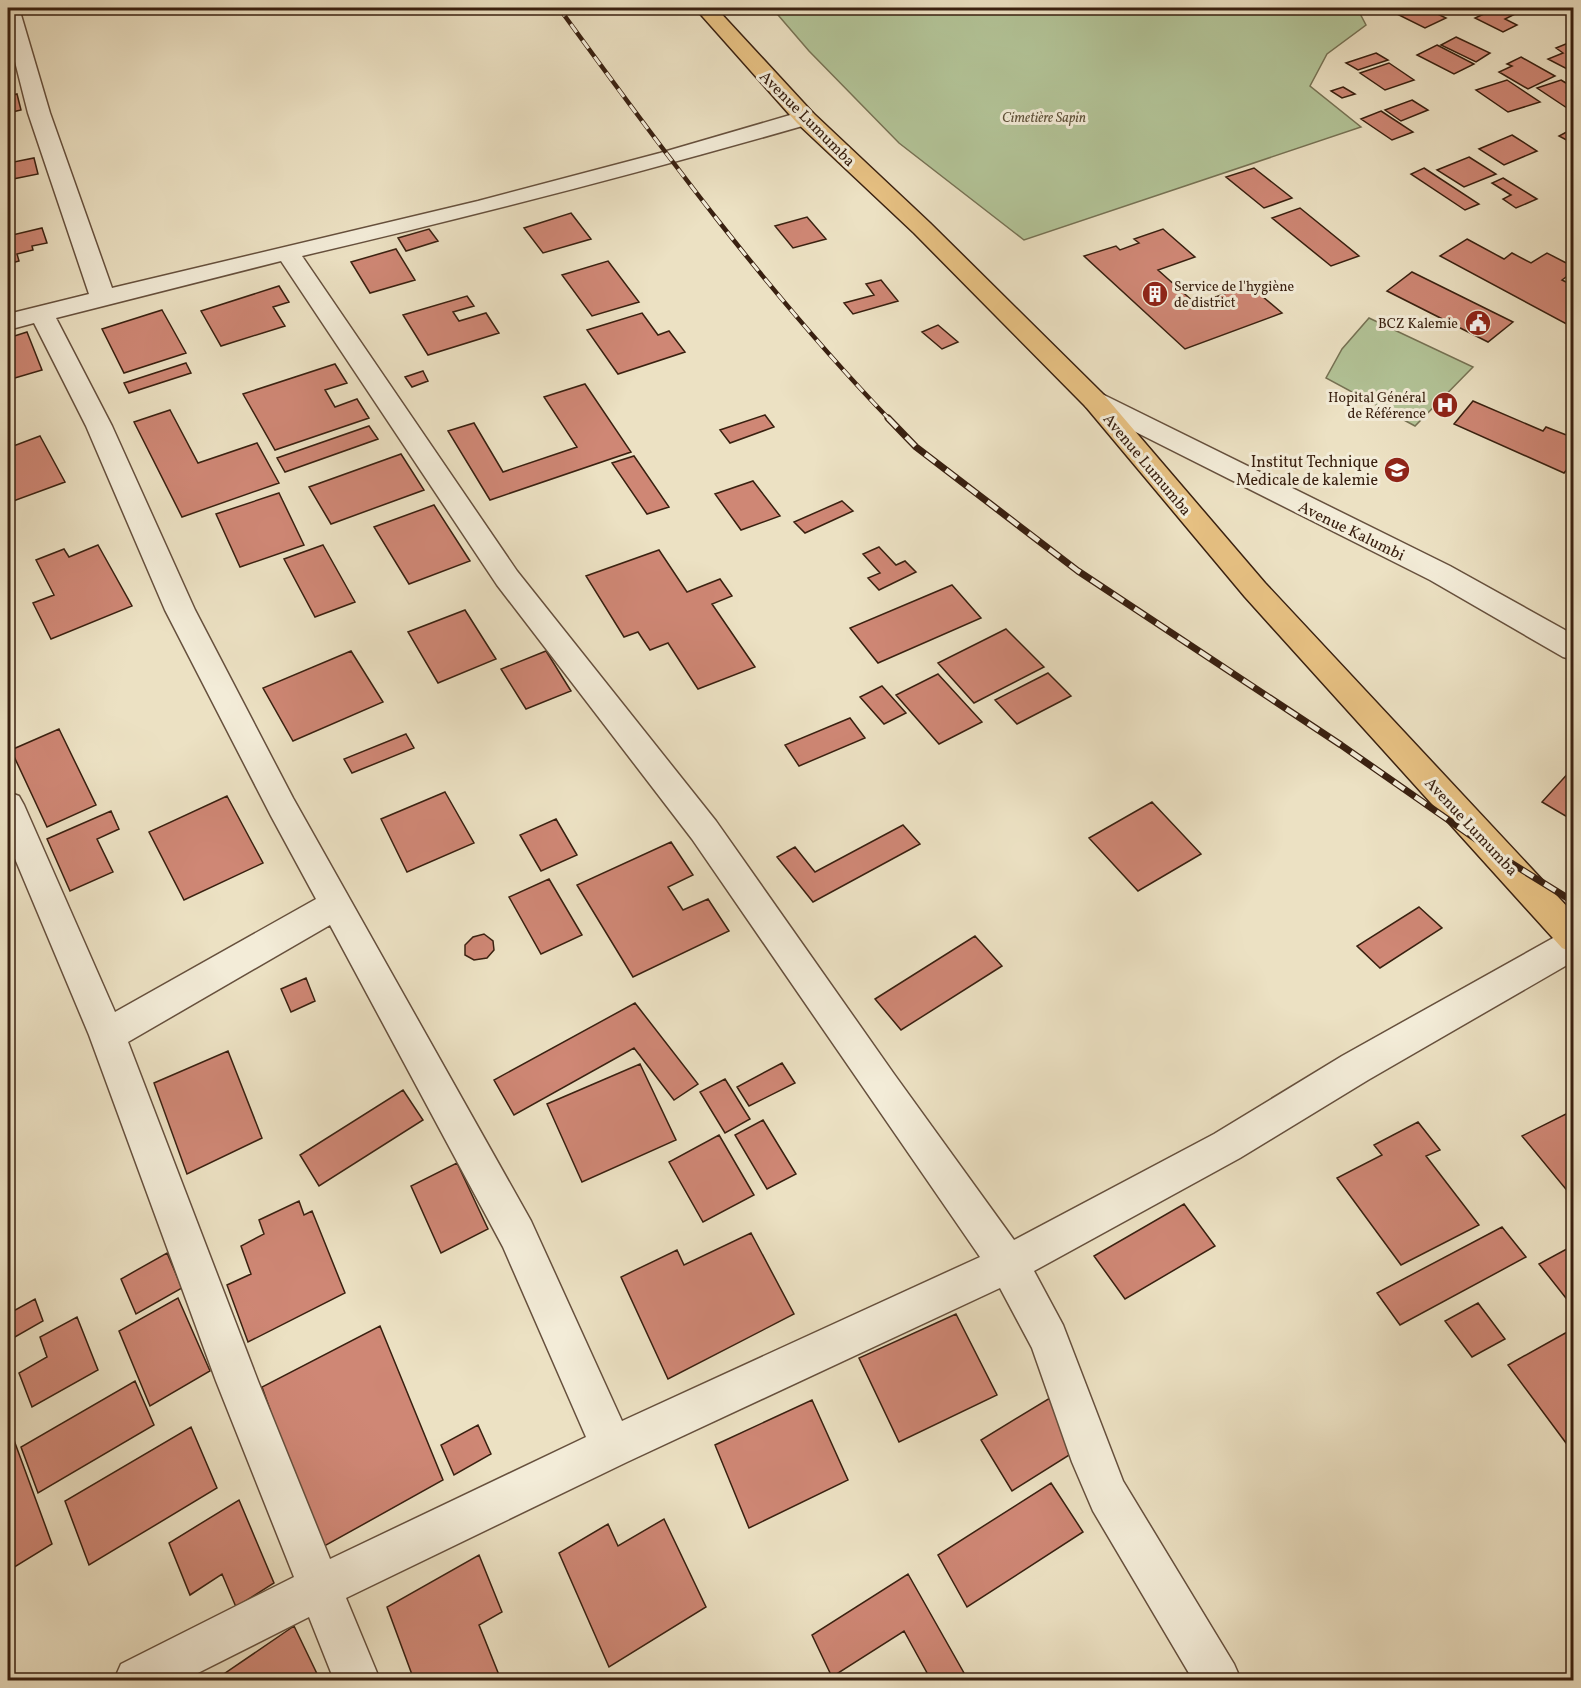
<svg xmlns="http://www.w3.org/2000/svg" width="1581" height="1688" viewBox="0 0 1581 1688" font-family="Vollkorn,serif">
  <style>
    .green { fill: #b3c498; stroke: #767254; stroke-width: 1.5 }
    .building { fill: #cf8775; stroke: #392010; stroke-width: 1.5 }
    .lines { fill: none; stroke-linecap: round; stroke-linejoin: round }
    .minor-casing { stroke: #66503d; stroke-width: 3 }
    .highway-casing { stroke: #392010; stroke-width: 3 }
    .minor { fill: #f3ecd8; fill-rule: evenodd }
    .highway { fill: #e6c082; fill-rule: evenodd }
    .rail-far1-casing { stroke: #392010; stroke-width: 4.5 }
    .rail-casing { stroke: #392010; stroke-width: 7 }
    .rail-far1 { stroke: #f3ecd8; stroke-width: 3; stroke-dasharray: 10; stroke-linecap: butt }
    .rail { stroke: #f3ecd8; stroke-width: 4.5; stroke-dasharray: 13; stroke-linecap: butt }
    .labels { text-anchor: middle; stroke-width: 6; stroke-linejoin: round; paint-order: stroke }
    .far-park-label { font-size: 14px; font-style: italic; fill: #5e5139; stroke: #f3ecd8 }
    .far-poi-label { font-size: 14px; fill: #392010; stroke: #f3ecd8; text-anchor: end }
    .street-label { font-size: 16px; fill: #392010; stroke: #f3ecd8 }
    .poi-label { font-size: 16px; fill: #392010; stroke: #f3ecd8; text-anchor: end }
  </style>
  <rect width="100%" height="100%" fill="#ece1c3"/>
  <filter id="stains"><feTurbulence type="fractalNoise" baseFrequency=".00333" numOctaves="4"/><feColorMatrix values="0 0 0 0 .2 0 0 0 0 .09 0 0 0 0 .02 0 0 0 .5 -.17"/></filter>
  <radialGradient id="worn" r=".72"><stop offset=".6" stop-color="#630" stop-opacity="0"/><stop offset="1" stop-color="#630" stop-opacity=".3"/></radialGradient>
  <path class="green" d="M 772,8 L 1357,8 L 1366,25 L 1327,54 L 1310,86 L 1361,127 L 1024,240 L 899,143 L 809,51 Z
    M 1369,318 L 1473,367 L 1415,426 L 1326,378 L 1342,349 Z"/>
  <path class="building" d="M 1403,8 L 1425,8 L 1446,18 L 1425,28 L 1393,12 Z
    M 1497,8 L 1509,8 L 1519,12 L 1505,19 L 1517,25 L 1503,32 L 1475,18 Z
    M 1456,37 L 1490,53 L 1476,62 L 1441,45 Z
    M 1573,41 L 1574,68 L 1569,70 L 1548,59 L 1563,53 L 1556,48 Z
    M 1437,45 L 1474,64 L 1454,74 L 1417,55 Z
    M 1376,53 L 1388,60 L 1358,70 L 1346,63 Z
    M 1521,57 L 1555,76 L 1528,89 L 1499,72 L 1512,66 L 1507,64 Z
    M 1389,63 L 1414,80 L 1385,90 L 1360,73 Z
    M 1507,80 L 1540,102 L 1508,112 L 1476,90 Z
    M 1561,80 L 1574,88 L 1574,105 L 1567,108 L 1537,88 Z
    M 1343,87 L 1355,94 L 1342,98 L 1331,91 Z
    M 17,94 L 21,110 L 8,113 L 8,96 Z
    M 1412,100 L 1428,110 L 1401,121 L 1385,110 Z
    M 1381,111 L 1413,132 L 1392,140 L 1361,119 Z
    M 1574,128 L 1574,144 L 1559,136 Z
    M 1512,135 L 1537,151 L 1504,165 L 1479,149 Z
    M 1469,157 L 1496,174 L 1464,187 L 1437,170 Z
    M 34,158 L 38,174 L 8,180 L 8,161 L 13,160 L 14,162 Z
    M 1254,168 L 1292,198 L 1264,208 L 1226,177 Z
    M 1424,168 L 1479,204 L 1465,210 L 1411,174 Z
    M 1503,178 L 1537,199 L 1516,208 L 1503,199 L 1511,195 L 1492,183 Z
    M 1300,208 L 1359,256 L 1331,266 L 1272,218 Z
    M 571,213 L 591,239 L 543,253 L 524,228 Z
    M 807,217 L 826,239 L 793,248 L 775,226 Z
    M 42,228 L 47,243 L 32,246 L 33,250 L 17,254 L 19,261 L 8,264 L 8,236 Z
    M 429,229 L 438,241 L 406,251 L 398,238 Z
    M 1163,229 L 1195,257 L 1158,270 L 1196,304 L 1249,285 L 1282,313 L 1185,349 L 1084,256 L 1116,246 L 1120,250 L 1139,243 L 1134,239 Z
    M 1467,239 L 1504,259 L 1512,253 L 1531,263 L 1547,253 L 1574,267 L 1574,271 L 1562,280 L 1574,286 L 1574,328 L 1440,256 Z
    M 396,249 L 415,280 L 370,293 L 351,262 Z
    M 608,261 L 639,302 L 592,316 L 562,275 Z
    M 1412,272 L 1513,322 L 1488,342 L 1387,291 Z
    M 881,280 L 898,301 L 853,314 L 844,303 L 874,295 L 866,284 Z
    M 279,286 L 289,302 L 273,307 L 285,326 L 221,346 L 201,311 Z
    M 467,296 L 474,306 L 453,312 L 459,321 L 486,313 L 499,333 L 428,355 L 403,315 Z
    M 162,310 L 186,353 L 124,373 L 102,329 Z
    M 642,313 L 658,335 L 669,331 L 685,352 L 618,374 L 587,330 Z
    M 938,325 L 958,342 L 942,349 L 922,332 Z
    M 27,332 L 42,370 L 8,380 L 8,338 Z
    M 186,363 L 191,373 L 129,393 L 124,383 Z
    M 335,364 L 347,383 L 325,390 L 335,407 L 357,399 L 369,418 L 275,450 L 243,394 Z
    M 423,371 L 428,381 L 412,387 L 405,377 Z
    M 585,384 L 631,452 L 490,500 L 448,431 L 474,423 L 503,472 L 577,447 L 544,397 Z
    M 1473,401 L 1543,431 L 1546,427 L 1574,438 L 1574,461 L 1564,473 L 1454,424 Z
    M 170,410 L 198,463 L 257,443 L 279,483 L 182,517 L 134,422 Z
    M 765,415 L 774,427 L 730,443 L 720,430 Z
    M 369,426 L 378,439 L 285,472 L 277,458 Z
    M 40,436 L 65,482 L 8,503 L 8,448 Z
    M 401,454 L 424,490 L 331,524 L 309,487 Z
    M 634,456 L 669,507 L 647,514 L 612,463 Z
    M 753,481 L 780,516 L 741,530 L 715,494 Z
    M 279,493 L 304,545 L 240,567 L 216,514 Z
    M 842,501 L 853,511 L 805,533 L 794,522 Z
    M 434,505 L 470,561 L 409,584 L 374,527 Z
    M 98,545 L 132,606 L 51,639 L 33,603 L 54,595 L 36,560 L 64,549 L 69,557 Z
    M 323,545 L 355,602 L 315,617 L 284,559 Z
    M 879,547 L 896,565 L 905,561 L 916,572 L 879,590 L 868,578 L 880,573 L 863,554 Z
    M 659,550 L 687,592 L 720,579 L 732,596 L 712,604 L 755,667 L 698,689 L 668,643 L 650,650 L 638,632 L 624,637 L 586,576 Z
    M 952,585 L 981,618 L 878,663 L 850,628 Z
    M 465,610 L 496,659 L 438,683 L 408,632 Z
    M 1006,629 L 1044,667 L 974,703 L 938,663 Z
    M 351,651 L 383,702 L 293,741 L 263,688 Z
    M 546,651 L 571,691 L 526,709 L 501,669 Z
    M 1048,673 L 1071,696 L 1017,724 L 995,700 Z
    M 938,674 L 982,722 L 939,744 L 896,695 Z
    M 882,686 L 906,713 L 884,724 L 860,697 Z
    M 850,718 L 865,738 L 799,766 L 785,745 Z
    M 59,729 L 96,805 L 47,827 L 11,750 Z
    M 406,734 L 414,748 L 352,773 L 344,759 Z
    M 1571,770 L 1574,771 L 1574,821 L 1542,802 Z
    M 445,792 L 474,843 L 407,872 L 381,819 Z
    M 227,796 L 263,863 L 184,900 L 149,832 Z
    M 1152,802 L 1201,854 L 1138,891 L 1089,838 Z
    M 111,811 L 119,829 L 97,839 L 113,872 L 70,891 L 47,839 Z
    M 556,819 L 577,855 L 541,871 L 520,835 Z
    M 903,825 L 920,844 L 813,902 L 777,857 L 795,847 L 815,872 Z
    M 671,842 L 693,875 L 668,887 L 683,910 L 708,899 L 729,931 L 633,977 L 577,885 Z
    M 549,879 L 582,935 L 541,954 L 509,897 Z
    M 1419,907 L 1442,928 L 1380,968 L 1357,946 Z
    M 484,934 L 493,941 L 494,950 L 487,958 L 474,960 L 465,955 L 465,945 L 473,937 Z
    M 975,936 L 1002,966 L 901,1030 L 875,999 Z
    M 306,978 L 315,1001 L 291,1012 L 281,989 Z
    M 635,1003 L 698,1084 L 674,1100 L 634,1048 L 514,1115 L 494,1080 Z
    M 228,1051 L 262,1138 L 187,1174 L 154,1083 Z
    M 782,1063 L 795,1083 L 749,1106 L 737,1087 Z
    M 640,1064 L 676,1140 L 582,1182 L 547,1104 Z
    M 725,1079 L 750,1119 L 725,1133 L 700,1092 Z
    M 403,1090 L 423,1120 L 319,1186 L 300,1155 Z
    M 1574,1110 L 1574,1199 L 1522,1136 Z
    M 763,1120 L 796,1174 L 767,1189 L 735,1135 Z
    M 1418,1122 L 1440,1150 L 1426,1156 L 1479,1225 L 1401,1265 L 1337,1178 L 1382,1155 L 1374,1145 Z
    M 719,1135 L 754,1195 L 703,1222 L 669,1162 Z
    M 457,1163 L 488,1229 L 441,1253 L 411,1186 Z
    M 299,1201 L 304,1215 L 312,1211 L 345,1293 L 248,1342 L 227,1285 L 251,1274 L 241,1246 L 264,1234 L 259,1220 Z
    M 1184,1204 L 1215,1246 L 1125,1299 L 1094,1256 Z
    M 1502,1227 L 1526,1257 L 1400,1325 L 1377,1293 Z
    M 751,1233 L 794,1314 L 668,1379 L 621,1277 L 677,1250 L 684,1265 Z
    M 1574,1245 L 1574,1307 L 1573,1307 L 1539,1264 Z
    M 167,1253 L 182,1288 L 136,1314 L 121,1279 Z
    M 178,1298 L 210,1371 L 150,1406 L 119,1331 Z
    M 35,1299 L 43,1321 L 8,1341 L 8,1314 Z
    M 1478,1303 L 1505,1339 L 1472,1357 L 1445,1321 Z
    M 956,1314 L 997,1395 L 899,1442 L 859,1358 Z
    M 77,1317 L 98,1370 L 32,1407 L 19,1373 L 47,1357 L 40,1337 Z
    M 380,1326 L 443,1480 L 319,1549 L 262,1387 Z
    M 1569,1331 L 1574,1337 L 1574,1445 L 1569,1447 L 1508,1365 Z
    M 135,1381 L 154,1425 L 38,1493 L 21,1447 Z
    M 1050,1398 L 1082,1447 L 1012,1491 L 981,1440 Z
    M 812,1400 L 848,1480 L 749,1528 L 715,1445 Z
    M 478,1425 L 491,1454 L 454,1475 L 441,1445 Z
    M 191,1427 L 217,1488 L 89,1565 L 65,1501 Z
    M 11,1432 L 52,1544 L 8,1571 L 8,1434 Z
    M 1051,1483 L 1083,1532 L 967,1607 L 938,1555 Z
    M 239,1500 L 274,1583 L 236,1607 L 222,1574 L 190,1595 L 169,1543 Z
    M 664,1519 L 706,1607 L 609,1667 L 559,1553 L 608,1524 L 618,1546 Z
    M 479,1555 L 502,1612 L 479,1625 L 501,1680 L 414,1680 L 387,1607 Z
    M 908,1574 L 964,1673 L 953,1680 L 931,1680 L 904,1631 L 832,1677 L 812,1635 Z
    M 294,1626 L 320,1680 L 215,1680 Z"/>
  <g class="lines">
    <g class="minor-casing">
      <path id="minor" d="M 8,8 L 19,8 L 50,113 L 112,288 L 478,201 L 660,153 L 797,113 L 805,111 L 813,113 L 816,118 L 813,123 C 644,172 473,216 302,256 L 517,571 L 716,821 L 894,1074 L 1014,1240 L 1214,1134 L 1342,1056 L 1562,933 L 1574,928 L 1574,961 L 1368,1080 L 1240,1158 L 1034,1271 L 1063,1325 L 1123,1481 L 1234,1664 L 1241,1680 L 1193,1680 L 1093,1511 L 1072,1462 L 1032,1348 L 1000,1288 L 627,1462 L 346,1598 L 380,1680 L 334,1680 L 309,1617 L 184,1680 L 114,1680 L 121,1664 L 294,1577 L 216,1381 L 89,1035 L 8,842 L 8,792 L 19,796 L 24,805 L 115,1012 L 316,899 L 271,816 L 165,610 L 86,426 L 34,323 L 8,330 L 8,314 L 89,294 L 28,113 L 8,34 ZM 281,261 L 497,585 L 692,839 L 980,1257 L 622,1421 L 531,1221 L 293,798 L 195,610 L 112,426 L 56,318 ZM 330,925 L 503,1247 L 586,1437 L 330,1559 L 258,1381 L 128,1042 Z
        M 1095,392 L 1104,395 L 1450,566 L 1574,635 L 1574,660 L 1563,657 L 1430,580 L 1086,407 L 1082,401 L 1086,395 Z"/>
    </g>
    <g class="highway-casing">
      <path id="highway" d="M 695,8 L 716,8 L 813,113 L 930,223 L 1104,395 L 1265,583 L 1574,914 L 1574,953 L 1562,948 L 1245,597 L 1086,407 L 914,233 L 797,123 Z"/>
    </g>
    <use href="#minor" class="minor"/>
    <use href="#highway" class="highway"/>
    <g class="rail-far1-casing">
      <path id="rail-far1" d="M 559,8 C 663,151 767,292 889,419"/>
    </g>
    <g class="rail-casing">
      <path id="rail" d="M 888,418 L 916,447 L 1078,571 L 1341,745 L 1503,858 L 1574,902"/>
    </g>
    <use href="#rail-far1" class="rail-far1"/>
    <use href="#rail" class="rail"/>
  </g>
  <defs>
    <g id="building-disc" transform="scale(1.35)"><circle r="9.5" fill="#8f2418" stroke="#f3ecd8"/><path d="M-4-6H4V6H1V3H-1V6H-4ZM-2.5-4.3h1.7v1.8h-1.7ZM.8-4.3h1.7v1.8H.8ZM-2.5-1h1.7V.8h-1.7ZM.8-1h1.7V.8H.8Z" fill="#fff"/></g>
    <g id="civic-disc" transform="scale(1.35)"><circle r="9.5" fill="#8f2418" stroke="#f3ecd8"/><path d="M-.6-6.5H3V-4.5H.6V-3L4-1V1h2V6H-6V1h2V-1L-.6-3ZM-1.2 2.5V6h2.4V2.5Z" fill="#fff"/></g>
    <g id="hospital-disc" transform="scale(1.35)"><circle r="9.5" fill="#8f2418" stroke="#f3ecd8"/><path d="M-5-5h3v3.5h4V-5h3V5h-3V1.5h-4V5h-3Z" fill="#fff"/></g>
    <g id="university-disc" transform="scale(1.35)"><circle r="9.5" fill="#8f2418" stroke="#f3ecd8"/><path d="M0-5L7-2L0 1L-7-2ZM-4 1L0 2.5L4 1V4Q0 6-4 4Z" fill="#fff"/></g>
  </defs>
  <g fill-rule="evenodd">
    <use href="#building-disc" x="1155" y="294"/>
    <use href="#civic-disc" x="1478" y="323"/>
    <use href="#hospital-disc" x="1445" y="405"/>
    <use href="#university-disc" x="1397" y="470"/>
  </g>
  <g class="labels">
    <g class="far-park-label">
      <text x="1044" y="122">Cimetière Sapin</text>
    </g>
    <g class="far-poi-label">
      <text x="1174" y="291" text-anchor="start">Service de l'hygiène<tspan x="1174" dy="16">de district</tspan></text>
      <text x="1458" y="328">BCZ Kalemie</text>
      <text x="1426" y="402">Hopital Général<tspan x="1426" dy="16">de Référence</tspan></text>
    </g>
    <g class="street-label">
      <text transform="translate(808 118) rotate(45)" y="6">Avenue Lumumba</text>
      <text transform="translate(1148 464) rotate(50)" y="6">Avenue Lumumba</text>
      <text transform="translate(1352 530) rotate(26)" y="6">Avenue Kalumbi</text>
      <text transform="translate(1472 826) rotate(47)" y="6">Avenue Lumumba</text>
    </g>
    <g class="poi-label">
      <text x="1378" y="467">Institut Technique<tspan x="1378" dy="18">Medicale de kalemie</tspan></text>
    </g>
  </g>
  <rect width="1581" height="1688" fill="none" stroke="#ece1c3" stroke-width="30"/>
  <rect x="9" y="9" width="1563" height="1670" fill="none" stroke="#392010" stroke-width="3"/>
  <rect x="15" y="15" width="1551" height="1658" fill="none" stroke="#392010" stroke-width="1.5"/>
  <rect width="100%" height="100%" filter="url(#stains)"/>
  <rect width="100%" height="100%" fill="url(#worn)"/>
</svg>
